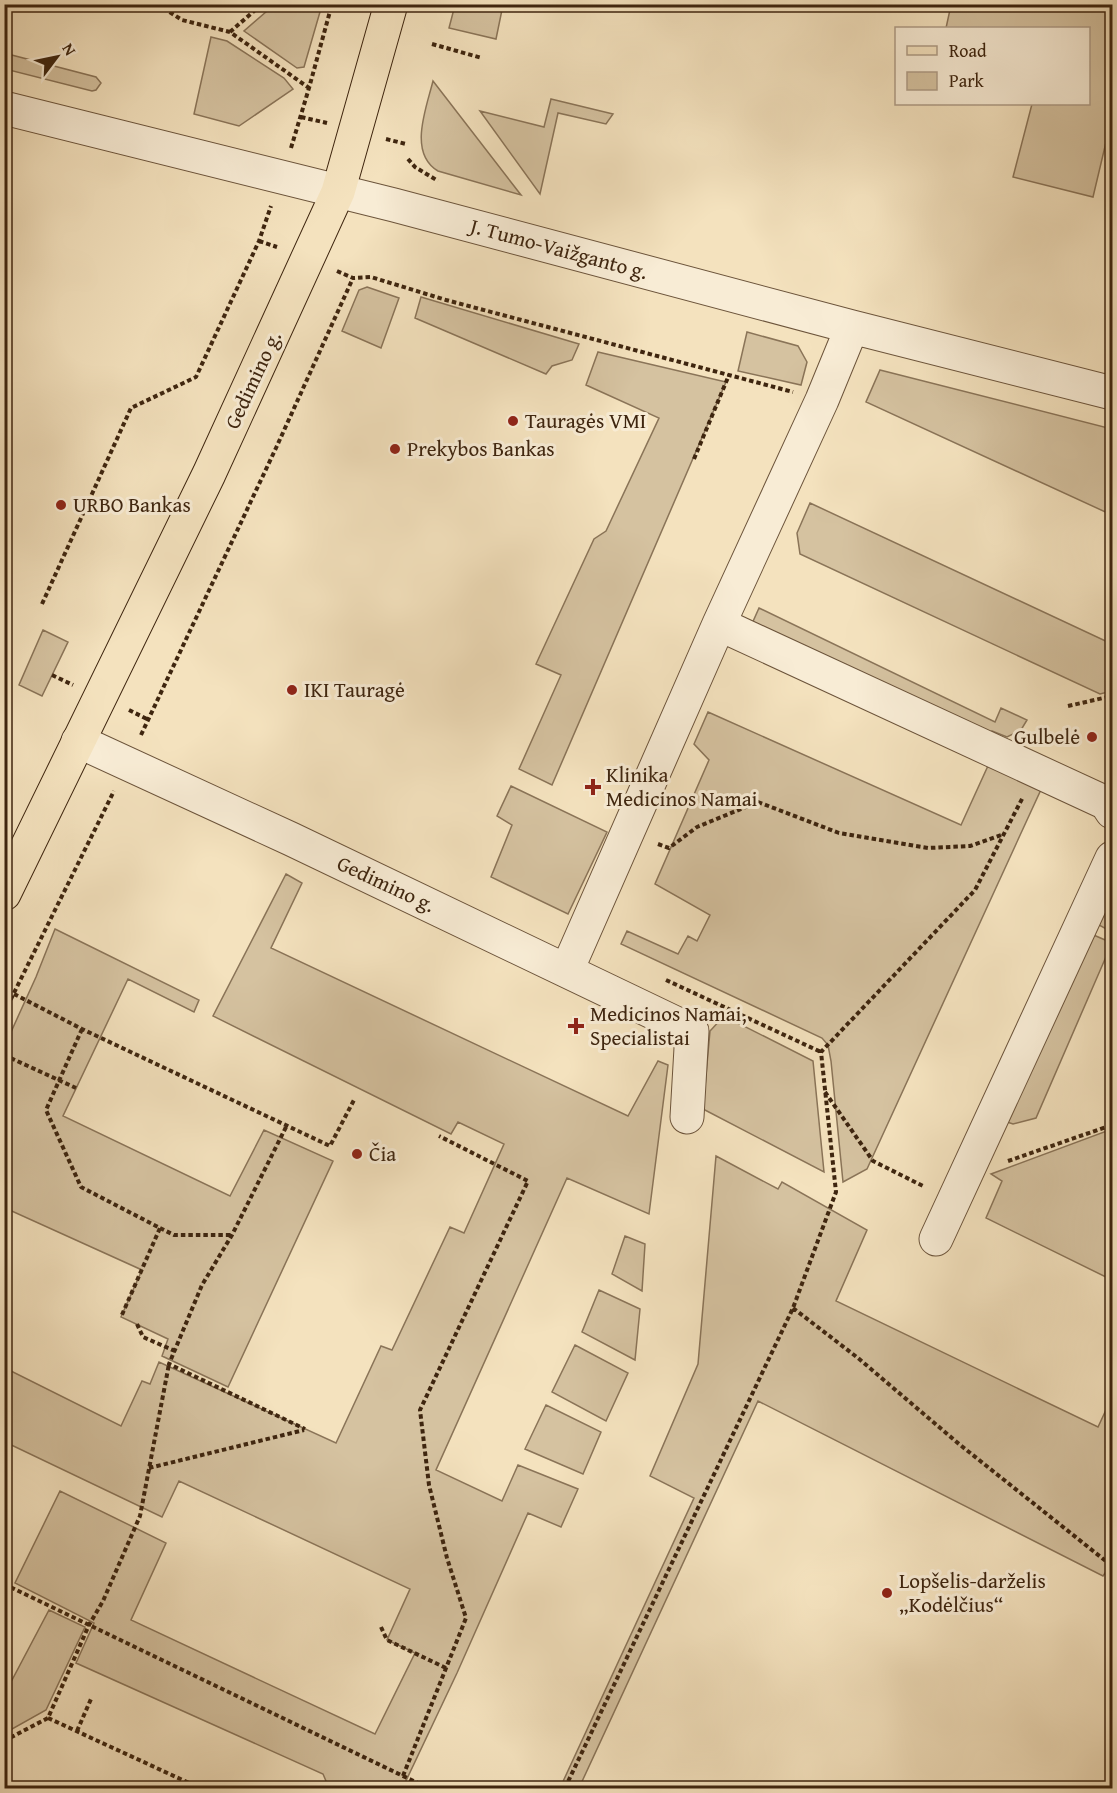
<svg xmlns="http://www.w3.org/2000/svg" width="1117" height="1793" viewBox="0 0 1117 1793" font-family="'Gentium Book Plus',serif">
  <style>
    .green { fill: #d5c2a0; stroke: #8a7458; stroke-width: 1.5 }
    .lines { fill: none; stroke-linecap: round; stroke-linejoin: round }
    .minor-casing { stroke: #6c543b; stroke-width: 35 }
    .major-casing { stroke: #3e250f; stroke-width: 35 }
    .path { stroke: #3e250f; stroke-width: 4; stroke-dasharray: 4.5 3; stroke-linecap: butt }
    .minor { stroke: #f8ecd5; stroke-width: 33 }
    .major { stroke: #f4e2be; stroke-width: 33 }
    .poi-dot { fill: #8f2418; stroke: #f8ecd5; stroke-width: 2 }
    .labels { text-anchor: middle; stroke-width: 6; stroke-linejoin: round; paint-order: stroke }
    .street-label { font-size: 21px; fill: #3e250f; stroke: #f8ecd5 }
    .poi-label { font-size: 21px; fill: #3e250f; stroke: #f8ecd5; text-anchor: start }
  </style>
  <rect width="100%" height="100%" fill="#f4e2be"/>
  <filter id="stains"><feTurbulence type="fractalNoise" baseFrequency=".00333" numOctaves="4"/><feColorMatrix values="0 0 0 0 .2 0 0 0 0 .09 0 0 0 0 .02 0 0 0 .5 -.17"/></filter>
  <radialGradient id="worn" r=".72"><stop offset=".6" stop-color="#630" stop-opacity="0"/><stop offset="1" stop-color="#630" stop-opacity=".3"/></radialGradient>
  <path class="green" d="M 274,5 L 322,5 L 304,67 L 297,68 L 244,31 Z
    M 455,5 L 503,5 L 496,39 L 449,28 Z
    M 951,5 L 1112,5 L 1112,117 L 1093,197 L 1013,177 L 1032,104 L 1088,104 L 1088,28 L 946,28 Z
    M 211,37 L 227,41 L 284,78 L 293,89 L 239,126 L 194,114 Z
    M 4,53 L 96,77 L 101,83 L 96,90 L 92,91 L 5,69 Z
    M 433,81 L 521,195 L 438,171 C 408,153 426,109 433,81 Z
    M 551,99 L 613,114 L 606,124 L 558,113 L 540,194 L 480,111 L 544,127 Z
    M 367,287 L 399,298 L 381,348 L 342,331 L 359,290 Z
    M 421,297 L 579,344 L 572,360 L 552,366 L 546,374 L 415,318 Z
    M 747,332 L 798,346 L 807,362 L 801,385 L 738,371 Z
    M 598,352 L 726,382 L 552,785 L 519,769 L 561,675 L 536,664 L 594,539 L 606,531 L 659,418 L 586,385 Z
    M 880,370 L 1112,429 L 1112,515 L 866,402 Z
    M 810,503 L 1112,644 L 1112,691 L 1100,694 L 800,554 L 797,533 Z
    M 759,608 L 995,722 L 1001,708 L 1027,720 L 1021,730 L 1007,737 L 992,731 L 989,739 L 751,626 Z
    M 43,630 L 68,642 L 42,696 L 19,685 Z
    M 708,712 L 961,825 L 992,757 L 1044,783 L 867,1169 L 843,1182 L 831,1061 L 828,1045 L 822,1038 L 621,944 L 627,931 L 678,954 L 688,936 L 697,941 L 710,915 L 655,884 L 709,760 L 694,744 Z
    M 511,786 L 607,832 L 568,914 L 491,877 L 512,825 L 497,816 Z
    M 286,874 L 302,883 L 271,948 L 628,1116 L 658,1061 L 668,1065 L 649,1214 L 567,1178 L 436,1470 L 502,1501 L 518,1465 L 578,1489 L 561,1527 L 528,1513 L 457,1673 L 404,1785 L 410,1788 L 329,1788 L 323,1774 L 76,1663 L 94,1623 L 15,1583 L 60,1491 L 166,1543 L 131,1620 L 375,1734 L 415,1653 L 387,1640 L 410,1589 L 179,1481 L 162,1517 L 5,1442 L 5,1368 L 121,1426 L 142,1381 L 150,1384 L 159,1362 L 336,1443 L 381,1346 L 392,1350 L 450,1227 L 464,1233 L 504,1144 L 458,1122 L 451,1134 L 213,1016 Z
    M 1112,891 L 1112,932 L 1097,924 Z
    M 55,929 L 199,1000 L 194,1012 L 128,979 L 63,1116 L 230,1196 L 264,1130 L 333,1161 L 228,1387 L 162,1356 L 168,1339 L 121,1317 L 142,1270 L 5,1208 L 5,1037 L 7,1031 L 11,1032 L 36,977 Z
    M 1089,933 L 1112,943 L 1036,1118 L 1013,1124 L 1004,1121 Z
    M 724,1016 L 813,1061 L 824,1172 L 703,1109 L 710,1031 Z
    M 1112,1129 L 1112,1280 L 986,1218 L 1002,1181 L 991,1174 Z
    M 716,1156 L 778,1189 L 782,1182 L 867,1230 L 836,1301 L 1098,1427 L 1112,1397 L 1112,1563 L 1103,1576 L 758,1401 L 579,1788 L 560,1788 L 694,1498 L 650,1476 L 698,1364 Z
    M 625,1236 L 645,1244 L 642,1291 L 612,1274 Z
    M 599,1290 L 640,1309 L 635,1360 L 582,1332 Z
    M 575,1345 L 628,1373 L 606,1421 L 552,1392 Z
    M 546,1405 L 601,1432 L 583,1474 L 525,1449 Z
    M 49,1610 L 85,1627 L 46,1710 L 5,1733 L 5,1677 L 12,1680 Z"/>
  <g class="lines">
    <g class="minor-casing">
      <path id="minor" d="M 4,108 L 394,205 L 852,327 L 1112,393
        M 719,624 L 1106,803 L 1112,812
        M 78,741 L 291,839 L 692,1031 L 687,1117
        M 567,970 L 719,624 L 822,400 L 852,327
        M 936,1239 L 1112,858"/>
    </g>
    <g class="major-casing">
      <path id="major" d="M 4,894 L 209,474 L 338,192 L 391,4"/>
    </g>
    <path class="path" d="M 157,4 L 182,20 L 230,32 L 309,88
      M 230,32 L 262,4
      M 432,44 L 482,58
      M 301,117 L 327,123
      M 386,139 L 406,144
      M 291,148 L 309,88 L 332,4
      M 408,159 L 415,167 L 438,181
      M 259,241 L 277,247
      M 337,271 L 353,278 L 371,277 L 446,300 L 793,392
      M 694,459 L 729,375
      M 42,604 L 131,408 L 196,377 L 259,241 L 271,206
      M 52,675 L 73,685
      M 1068,706 L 1112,696
      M 129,710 L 147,719
      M 141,735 L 276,448 L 353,278
      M 658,844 L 669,848 L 697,827 L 758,802 L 839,833 L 928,848 L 970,846 L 1001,835
      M 666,980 L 821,1052
      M 14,994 L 82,1029 L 330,1146 L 355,1098
      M 4,1013 L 114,791
      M 82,1029 L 46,1110 L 81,1187 L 160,1228 L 121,1317
      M 4,1055 L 76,1088
      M 825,1092 L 873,1161 L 925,1187
      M 286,1127 L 232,1235 L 202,1285 L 169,1364 L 305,1429
      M 1008,1161 L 1112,1125
      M 160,1228 L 174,1235 L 232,1235
      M 793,1308 L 858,1358 L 959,1444 L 1112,1566
      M 137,1324 L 143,1337 L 175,1351
      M 149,1468 L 304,1430
      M 4,1584 L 428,1788
      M 381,1627 L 387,1640 L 446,1668
      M 48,1718 L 200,1788
      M 77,1731 L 91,1699
      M 4,1741 L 48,1718 L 89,1625 L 103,1601 L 140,1516 L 169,1364
      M 403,1776 L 466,1618 L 447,1558 L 429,1485 L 420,1410 L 528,1181 L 439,1136
      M 565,1788 L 793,1308 L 836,1192 L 821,1052 L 975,890 L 1023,797"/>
    <use href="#minor" class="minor"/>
    <use href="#major" class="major"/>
  </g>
  <g class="poi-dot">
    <circle cx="513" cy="421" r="6"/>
    <circle cx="395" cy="449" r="6"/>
    <circle cx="61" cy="505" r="6"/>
    <circle cx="292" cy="690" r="6"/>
    <circle cx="1092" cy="737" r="6"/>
    <path d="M590 778h6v6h6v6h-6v6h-6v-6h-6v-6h6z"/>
    <path d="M573 1017h6v6h6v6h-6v6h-6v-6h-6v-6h6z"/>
    <circle cx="357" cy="1154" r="6"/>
    <circle cx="887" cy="1593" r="6"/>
  </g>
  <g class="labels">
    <g class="street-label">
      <text transform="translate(559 249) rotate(15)" y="7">J. Tumo-Vaižganto g.</text>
      <text transform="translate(253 380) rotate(-65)" y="7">Gedimino g.</text>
      <text transform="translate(386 884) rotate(25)" y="7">Gedimino g.</text>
    </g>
    <g class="poi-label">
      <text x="525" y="428">Tauragės VMI</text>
      <text x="407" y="456">Prekybos Bankas</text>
      <text x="73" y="512">URBO Bankas</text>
      <text x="304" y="697">IKI Tauragė</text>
      <text x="1080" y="744" text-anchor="end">Gulbelė</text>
      <text x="606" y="782">Klinika<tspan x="606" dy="24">Medicinos Namai</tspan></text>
      <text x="590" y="1021">Medicinos Namai,<tspan x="590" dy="24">Specialistai</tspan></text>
      <text x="369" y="1161">Čia</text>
      <text x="899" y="1588">Lopšelis-darželis<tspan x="899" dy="24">„Kodėlčius“</tspan></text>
    </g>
  </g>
  <rect width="1117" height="1793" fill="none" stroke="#f4e2be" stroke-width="24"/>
  <rect x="6" y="6" width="1105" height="1781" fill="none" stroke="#3e250f" stroke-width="3"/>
  <rect x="12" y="12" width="1093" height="1769" fill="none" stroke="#3e250f" stroke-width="1.5"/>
  <rect x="895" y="27" width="195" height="78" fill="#f8ecd5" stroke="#ae9c86" stroke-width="1.5"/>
  <rect x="907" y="46" width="30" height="9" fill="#f4e2be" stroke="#ae9c86" stroke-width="1.5"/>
  <text x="949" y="57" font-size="18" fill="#3e250f">Road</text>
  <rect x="907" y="72" width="30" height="18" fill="#d5c2a0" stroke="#ae9c86" stroke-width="1.5"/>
  <text x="949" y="87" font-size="18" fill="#3e250f">Park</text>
  <g transform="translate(57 57) rotate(58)" stroke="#f8ecd5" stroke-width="4.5" paint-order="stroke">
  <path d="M0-4.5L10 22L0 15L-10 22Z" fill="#3e250f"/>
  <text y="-9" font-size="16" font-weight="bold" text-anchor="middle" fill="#3e250f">N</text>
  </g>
  <rect width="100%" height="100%" filter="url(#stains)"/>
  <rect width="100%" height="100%" fill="url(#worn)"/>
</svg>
